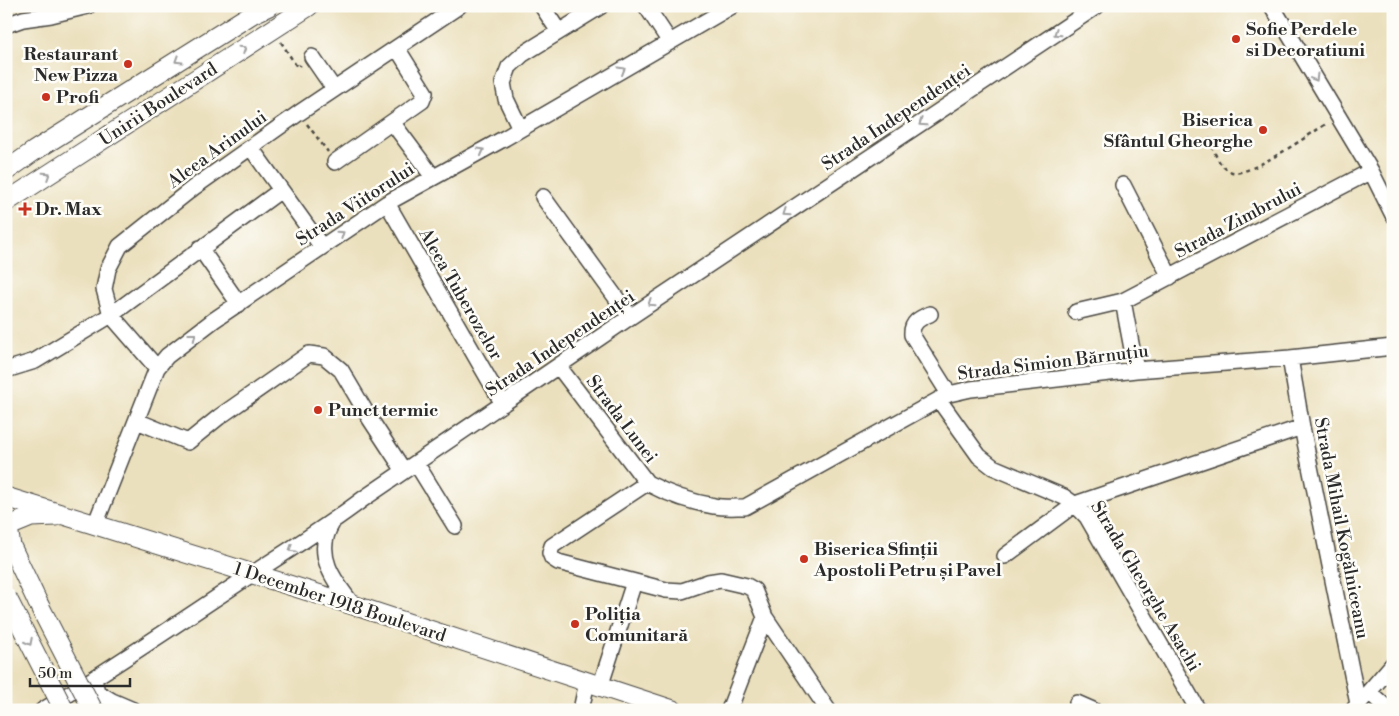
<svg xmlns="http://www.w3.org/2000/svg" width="1399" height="716" viewBox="0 0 1399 716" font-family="'Libre Bodoni',serif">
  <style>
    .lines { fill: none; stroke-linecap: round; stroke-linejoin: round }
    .minor-casing { stroke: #484641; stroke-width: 18 }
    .major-casing { stroke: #484641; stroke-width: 21 }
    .path { stroke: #484641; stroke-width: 2.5; stroke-dasharray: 4 4; stroke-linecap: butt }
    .minor { stroke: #fff; stroke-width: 15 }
    .major { stroke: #fff; stroke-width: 19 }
    .major-bridge-casing { stroke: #484641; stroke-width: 21; stroke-linecap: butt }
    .major-bridge { stroke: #fff; stroke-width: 19 }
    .oneway { stroke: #a0a0a0 }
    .poi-dot { fill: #c8321e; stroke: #fdfcf7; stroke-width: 2 }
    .labels { text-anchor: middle; stroke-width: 5; stroke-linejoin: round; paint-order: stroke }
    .poi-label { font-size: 18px; font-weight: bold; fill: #2b2b2b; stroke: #fdfcf7; text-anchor: start }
    .street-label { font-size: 18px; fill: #2b2b2b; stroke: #fdfcf7 }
  </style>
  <rect width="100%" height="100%" fill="#fdfcf7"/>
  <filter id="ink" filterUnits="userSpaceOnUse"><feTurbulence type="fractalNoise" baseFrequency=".02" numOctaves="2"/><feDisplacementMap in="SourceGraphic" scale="10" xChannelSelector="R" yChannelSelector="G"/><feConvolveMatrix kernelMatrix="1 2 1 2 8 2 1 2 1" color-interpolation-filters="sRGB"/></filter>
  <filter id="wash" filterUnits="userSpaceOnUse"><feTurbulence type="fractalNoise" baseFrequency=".0096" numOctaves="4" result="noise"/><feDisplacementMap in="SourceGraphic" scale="20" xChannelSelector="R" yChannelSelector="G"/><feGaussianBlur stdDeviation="1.12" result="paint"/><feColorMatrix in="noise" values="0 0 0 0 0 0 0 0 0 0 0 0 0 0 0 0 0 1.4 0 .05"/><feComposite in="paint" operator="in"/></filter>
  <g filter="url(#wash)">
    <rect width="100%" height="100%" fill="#ebe0bd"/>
  </g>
  <g filter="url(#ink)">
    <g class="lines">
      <g class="minor-casing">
        <path id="minor" d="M 542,6 L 559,32
          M 646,6 L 670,42
          M 1272,6 L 1371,171 L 1393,215
          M 6,25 L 23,19 L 51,15 L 88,6
          M 397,48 L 425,93 L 422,101 L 392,122 L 433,177
          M 312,57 L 334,89
          M 520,128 L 506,99 L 503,83 L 509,67 L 523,54 L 601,6
          M 251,148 L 322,247
          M 335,162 L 392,122
          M 1123,185 L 1170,277
          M 543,197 L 630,317
          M 387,203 L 503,404
          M 200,248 L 239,304
          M 1076,312 L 1123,301
          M 930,314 C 920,318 911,322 912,335 L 949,394
          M 1290,358 L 1302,427 L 1358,704
          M 559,367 L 647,483 C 668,494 690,502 714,506 C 724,508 735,507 745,507 L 949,394 L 971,389 L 1136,370 L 1290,358 L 1393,347
          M 157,368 L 111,315 L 104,289 L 108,269 L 120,246 L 193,188 L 299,113 L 459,6
          M 6,370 L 35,361 L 111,315 L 281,190
          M 1136,370 L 1123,301 L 1371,171
          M 939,400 L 979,456 L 993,467 L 1064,497 C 1073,503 1080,509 1087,517 L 1198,710
          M 137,421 L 188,442 L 219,417 L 309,354 L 324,356 L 341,370 L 370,419 L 404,471
          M 416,463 L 455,526
          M 647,483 L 552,546 L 550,553 L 552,558 L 558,562 L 666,590 L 682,591 L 708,582 L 721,580 L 747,586 L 754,590 L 765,617 L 828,710
          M 332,523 C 313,554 334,581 353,605
          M 95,525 L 157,368 L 167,356 L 214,320 L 387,203 L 505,138 L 732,6
          M 1005,556 L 1075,504 L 1302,427
          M 94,679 L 97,692 L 112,701 L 133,710
          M 600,687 L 634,582
          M 1369,692 L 1389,710
          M 1077,703 L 1093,710
          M 1354,709 L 1393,664
          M 43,710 C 111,669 177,624 243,580 C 284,553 325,528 363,499 L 630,317 L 1097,6
          M 581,710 L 587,682
          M 729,710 L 765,617"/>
      </g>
      <g class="major-casing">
        <path id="major" d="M 6,171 L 34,151 L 252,14 L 269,6
          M 6,202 L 309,6
          M 6,497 L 353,605 L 673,710
          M 9,526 L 31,517 L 56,516
          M 8,528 L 11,546 L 38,603"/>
      </g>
      <path class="path" d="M 281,42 L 297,67 L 300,65
        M 307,124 L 328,152
        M 1209,138 C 1214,151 1218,167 1232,172 C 1248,178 1310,134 1326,124"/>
      <use href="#minor" class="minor"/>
      <use href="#major" class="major"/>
      <g class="major-bridge-casing">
        <path id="major-bridge" d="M 7,598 L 64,710
          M 38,603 L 93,710"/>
      </g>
      <use href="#major-bridge" class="major-bridge"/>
    </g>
    <defs><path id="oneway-chevron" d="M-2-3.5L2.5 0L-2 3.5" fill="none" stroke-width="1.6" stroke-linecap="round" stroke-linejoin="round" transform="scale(1.25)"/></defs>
    <g class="oneway">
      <use href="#oneway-chevron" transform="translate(1057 33) rotate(146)"/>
      <use href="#oneway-chevron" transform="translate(243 49) rotate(-33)"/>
      <use href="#oneway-chevron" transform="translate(178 60) rotate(148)"/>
      <use href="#oneway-chevron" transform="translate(622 70) rotate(-30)"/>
      <use href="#oneway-chevron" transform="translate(1315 78) rotate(59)"/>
      <use href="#oneway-chevron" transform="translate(922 123) rotate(146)"/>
      <use href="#oneway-chevron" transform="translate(481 151) rotate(-29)"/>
      <use href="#oneway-chevron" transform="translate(47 175) rotate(-33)"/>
      <use href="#oneway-chevron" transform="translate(786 213) rotate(146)"/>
      <use href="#oneway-chevron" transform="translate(341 234) rotate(-34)"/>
      <use href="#oneway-chevron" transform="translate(651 303) rotate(146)"/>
      <use href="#oneway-chevron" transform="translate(193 336) rotate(-38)"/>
      <use href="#oneway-chevron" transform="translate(292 549) rotate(148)"/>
      <use href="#oneway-chevron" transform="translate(29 642) rotate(63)"/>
    </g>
  </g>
  <g class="poi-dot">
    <circle cx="1236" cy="39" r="5"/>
    <circle cx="128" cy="64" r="5"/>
    <circle cx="46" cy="97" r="5"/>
    <circle cx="1263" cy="130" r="5"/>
    <path d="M22.5 201.5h5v5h5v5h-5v5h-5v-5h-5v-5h5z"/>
    <circle cx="318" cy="410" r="5"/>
    <circle cx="804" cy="559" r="5"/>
    <circle cx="575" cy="624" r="5"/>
  </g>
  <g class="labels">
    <g class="poi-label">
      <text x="1246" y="35">Sofie Perdele<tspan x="1246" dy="21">si Decoratiuni</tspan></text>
      <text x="118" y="60" text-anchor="end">Restaurant<tspan x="118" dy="21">New Pizza</tspan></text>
      <text x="56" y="103">Profi</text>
      <text x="1253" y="126" text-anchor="end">Biserica<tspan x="1253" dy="21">Sfântul Gheorghe</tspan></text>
      <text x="35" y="215">Dr. Max</text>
      <text x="328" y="416">Punct termic</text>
      <text x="814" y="555">Biserica Sfinții<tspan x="814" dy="21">Apostoli Petru și Pavel</tspan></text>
      <text x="585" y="620">Poliția<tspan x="585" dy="21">Comunitară</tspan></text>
    </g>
    <g class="street-label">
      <text transform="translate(158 104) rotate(-33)" y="6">Unirii Boulevard</text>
      <text transform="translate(896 117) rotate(-34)" y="6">Strada Independenței</text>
      <text transform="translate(217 149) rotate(-36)" y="6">Aleea Arinului</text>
      <text transform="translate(355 204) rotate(-33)" y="6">Strada Viitorului</text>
      <text transform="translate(1238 220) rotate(-28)" y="6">Strada Zimbrului</text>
      <text transform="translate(461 294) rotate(60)" y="6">Aleea Tuberozelor</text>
      <text transform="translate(560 343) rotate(-34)" y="6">Strada Independenței</text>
      <text transform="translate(1053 362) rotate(-7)" y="6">Strada Simion Bărnuțiu</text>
      <text transform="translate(622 419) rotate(53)" y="6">Strada Lunei</text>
      <text transform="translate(1342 528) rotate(79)" y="6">Strada Mihail Kogălniceanu</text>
      <text transform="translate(1146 586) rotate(59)" y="6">Strada Gheorghe Asachi</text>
      <text transform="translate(340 602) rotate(18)" y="6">1 December 1918 Boulevard</text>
    </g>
  </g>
  <rect width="1399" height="716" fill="none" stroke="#fdfcf7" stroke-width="25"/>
  <path d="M30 678v8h100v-8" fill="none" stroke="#2b2b2b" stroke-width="2.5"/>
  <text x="38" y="678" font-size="15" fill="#2b2b2b" stroke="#fdfcf7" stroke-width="4" paint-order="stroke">50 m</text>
</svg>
